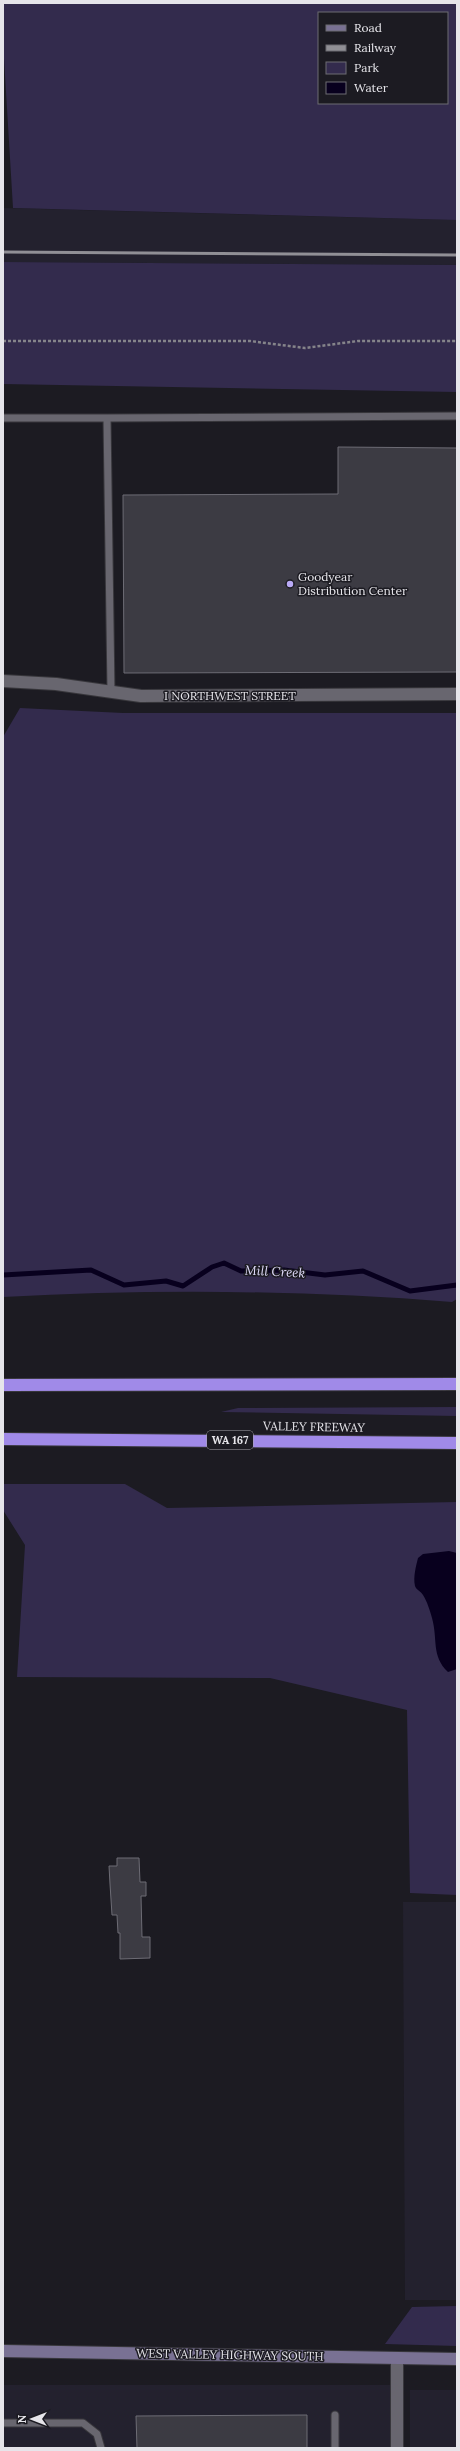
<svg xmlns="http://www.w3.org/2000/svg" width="460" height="2451" viewBox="0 0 460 2451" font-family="Lora,serif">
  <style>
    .built { fill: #23212e }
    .green { fill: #332b4d; fill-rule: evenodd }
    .water { fill: #08001e }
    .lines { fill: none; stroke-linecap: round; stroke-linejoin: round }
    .stream { stroke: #08001e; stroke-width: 5 }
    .building { fill: #3c3b43; stroke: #6d6c75 }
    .service-casing { stroke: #38373c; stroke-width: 9 }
    .minor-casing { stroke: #38373c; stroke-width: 14 }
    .secondary-casing { stroke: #38373c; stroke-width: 14 }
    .motorway-casing { stroke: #38373c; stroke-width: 14 }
    .path { stroke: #85848a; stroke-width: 2.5; stroke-dasharray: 3 2; stroke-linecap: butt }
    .service { stroke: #68666f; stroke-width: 7 }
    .minor { stroke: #68666f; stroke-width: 12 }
    .secondary { stroke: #797193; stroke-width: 12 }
    .motorway { stroke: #a08ae8; stroke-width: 12 }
    .rail { stroke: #908f95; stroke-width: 3 }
    .poi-dot { fill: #baaaf6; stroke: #1c1b22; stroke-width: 1.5 }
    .labels { text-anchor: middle; stroke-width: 3; stroke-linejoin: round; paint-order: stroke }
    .shield { fill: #1c1b22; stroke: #a9a8ae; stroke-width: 1 }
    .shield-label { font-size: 11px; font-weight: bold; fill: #e6e5ea }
    .poi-label { font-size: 12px; fill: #e6e5ea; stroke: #1c1b22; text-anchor: start }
    .street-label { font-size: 12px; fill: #e6e5ea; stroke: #1c1b22 }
    .water-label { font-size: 13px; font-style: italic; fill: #dfdaf9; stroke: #1c1b22 }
  </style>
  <rect width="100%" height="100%" fill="#1c1b22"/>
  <path class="built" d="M 3,208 L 457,220 L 457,265 L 3,262 Z
    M 403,1902 L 457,1902 L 457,2300 L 405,2300 Z
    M 3,2385 L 391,2385 L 391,2448 L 3,2448 Z
    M 410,2390 L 457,2390 L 457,2448 L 410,2448 Z"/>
  <path class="green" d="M 3,3 L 457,3 L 457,220 L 13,208 L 3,42 ZM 319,13 L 447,13 L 447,103 L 319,103 Z
    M 3,262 L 457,265 L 457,392 L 3,384 Z
    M 20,708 L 123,713 L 457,713 L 457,1299 L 452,1302 C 303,1290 152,1289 3,1297 L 3,737 Z
    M 457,1407 L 457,1416 L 221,1412 L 238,1408 Z
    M 3,1484 L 125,1484 L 167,1508 L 457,1502 L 457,1895 L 410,1893 L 407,1710 L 270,1678 L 17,1677 L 25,1545 L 3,1510 Z
    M 457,2306 L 457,2346 L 385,2344 L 412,2307 Z"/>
  <path class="water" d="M 449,1551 L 457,1553 L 457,1669 L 448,1672 C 431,1656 438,1639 432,1618 C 430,1611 427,1601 423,1595 C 421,1591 416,1590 415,1586 C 413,1577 416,1566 418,1558 L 423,1554 Z"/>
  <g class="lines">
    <path class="stream" d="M 3,1275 L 91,1270 L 124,1285 L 166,1281 L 183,1286 L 212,1267 L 224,1263 L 241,1271 L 284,1270 L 325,1275 L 363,1271 L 410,1291 L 457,1285"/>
  </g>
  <path class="building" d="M 338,447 L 457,448 L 457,672 L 124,673 L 123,495 L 338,494 Z
    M 117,1858 L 139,1858 L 140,1882 L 146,1882 L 146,1896 L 141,1896 L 142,1937 L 150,1937 L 150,1958 L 120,1959 L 120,1933 L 118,1933 L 117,1915 L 112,1915 L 110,1884 L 109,1866 L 117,1866 Z
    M 307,2415 L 307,2448 L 137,2448 L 136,2416 Z"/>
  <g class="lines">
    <g class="service-casing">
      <path id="service" d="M 3,418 L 107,418 L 111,692
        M 107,418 L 457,416
        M 335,2415 L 335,2448
        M 3,2423 L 83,2423 L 97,2434 L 101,2448"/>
    </g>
    <g class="minor-casing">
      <path id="minor" d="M 3,681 L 56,684 L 141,696 L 457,694
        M 397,2358 L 397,2448"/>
    </g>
    <g class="secondary-casing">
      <path id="secondary" d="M 3,2351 L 457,2359"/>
    </g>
    <g class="motorway-casing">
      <path id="motorway" d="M 3,1385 L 457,1384
        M 3,1439 L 457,1443"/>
    </g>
    <path class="path" d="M 3,341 L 250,341 L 305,348 L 358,341 L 457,341"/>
    <use href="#service" class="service"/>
    <use href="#minor" class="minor"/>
    <use href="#secondary" class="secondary"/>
    <use href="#motorway" class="motorway"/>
    <path class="rail" d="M 3,252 L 457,255"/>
  </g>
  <circle class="poi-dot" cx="290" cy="584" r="4"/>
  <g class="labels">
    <rect class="shield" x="207" y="1431" width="46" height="18" rx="3"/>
    <g class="shield-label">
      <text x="230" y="1444">WA 167</text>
    </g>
    <g class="poi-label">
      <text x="298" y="581">Goodyear<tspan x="298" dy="14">Distribution Center</tspan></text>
    </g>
    <g class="street-label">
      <text x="230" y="700">I NORTHWEST STREET</text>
      <text transform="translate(314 1427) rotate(1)" y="4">VALLEY FREEWAY</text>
      <text transform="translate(230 2355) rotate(1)" y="4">WEST VALLEY HIGHWAY SOUTH</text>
    </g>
    <g class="water-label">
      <text transform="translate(275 1271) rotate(3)" y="5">Mill Creek</text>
    </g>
  </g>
  <rect width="460" height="2451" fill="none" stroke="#e6e5ea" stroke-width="8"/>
  <rect x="318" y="12" width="130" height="92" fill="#1c1b22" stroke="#6d6c72"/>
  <rect x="326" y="25" width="20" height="6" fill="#797193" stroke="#6d6c72"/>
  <text x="354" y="32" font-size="12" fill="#e6e5ea">Road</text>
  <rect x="326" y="45" width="20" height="6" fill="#908f95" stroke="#6d6c72"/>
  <text x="354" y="52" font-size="12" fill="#e6e5ea">Railway</text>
  <rect x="326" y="62" width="20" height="12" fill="#332b4d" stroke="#6d6c72"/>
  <text x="354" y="72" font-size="12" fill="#e6e5ea">Park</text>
  <rect x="326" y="82" width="20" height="12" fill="#08001e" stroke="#6d6c72"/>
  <text x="354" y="92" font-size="12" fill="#e6e5ea">Water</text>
  <g transform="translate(32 2419) rotate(270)" stroke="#1c1b22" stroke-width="3" paint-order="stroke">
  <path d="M0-3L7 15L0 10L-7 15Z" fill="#e6e5ea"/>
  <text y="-6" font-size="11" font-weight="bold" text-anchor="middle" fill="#e6e5ea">N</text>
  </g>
</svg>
